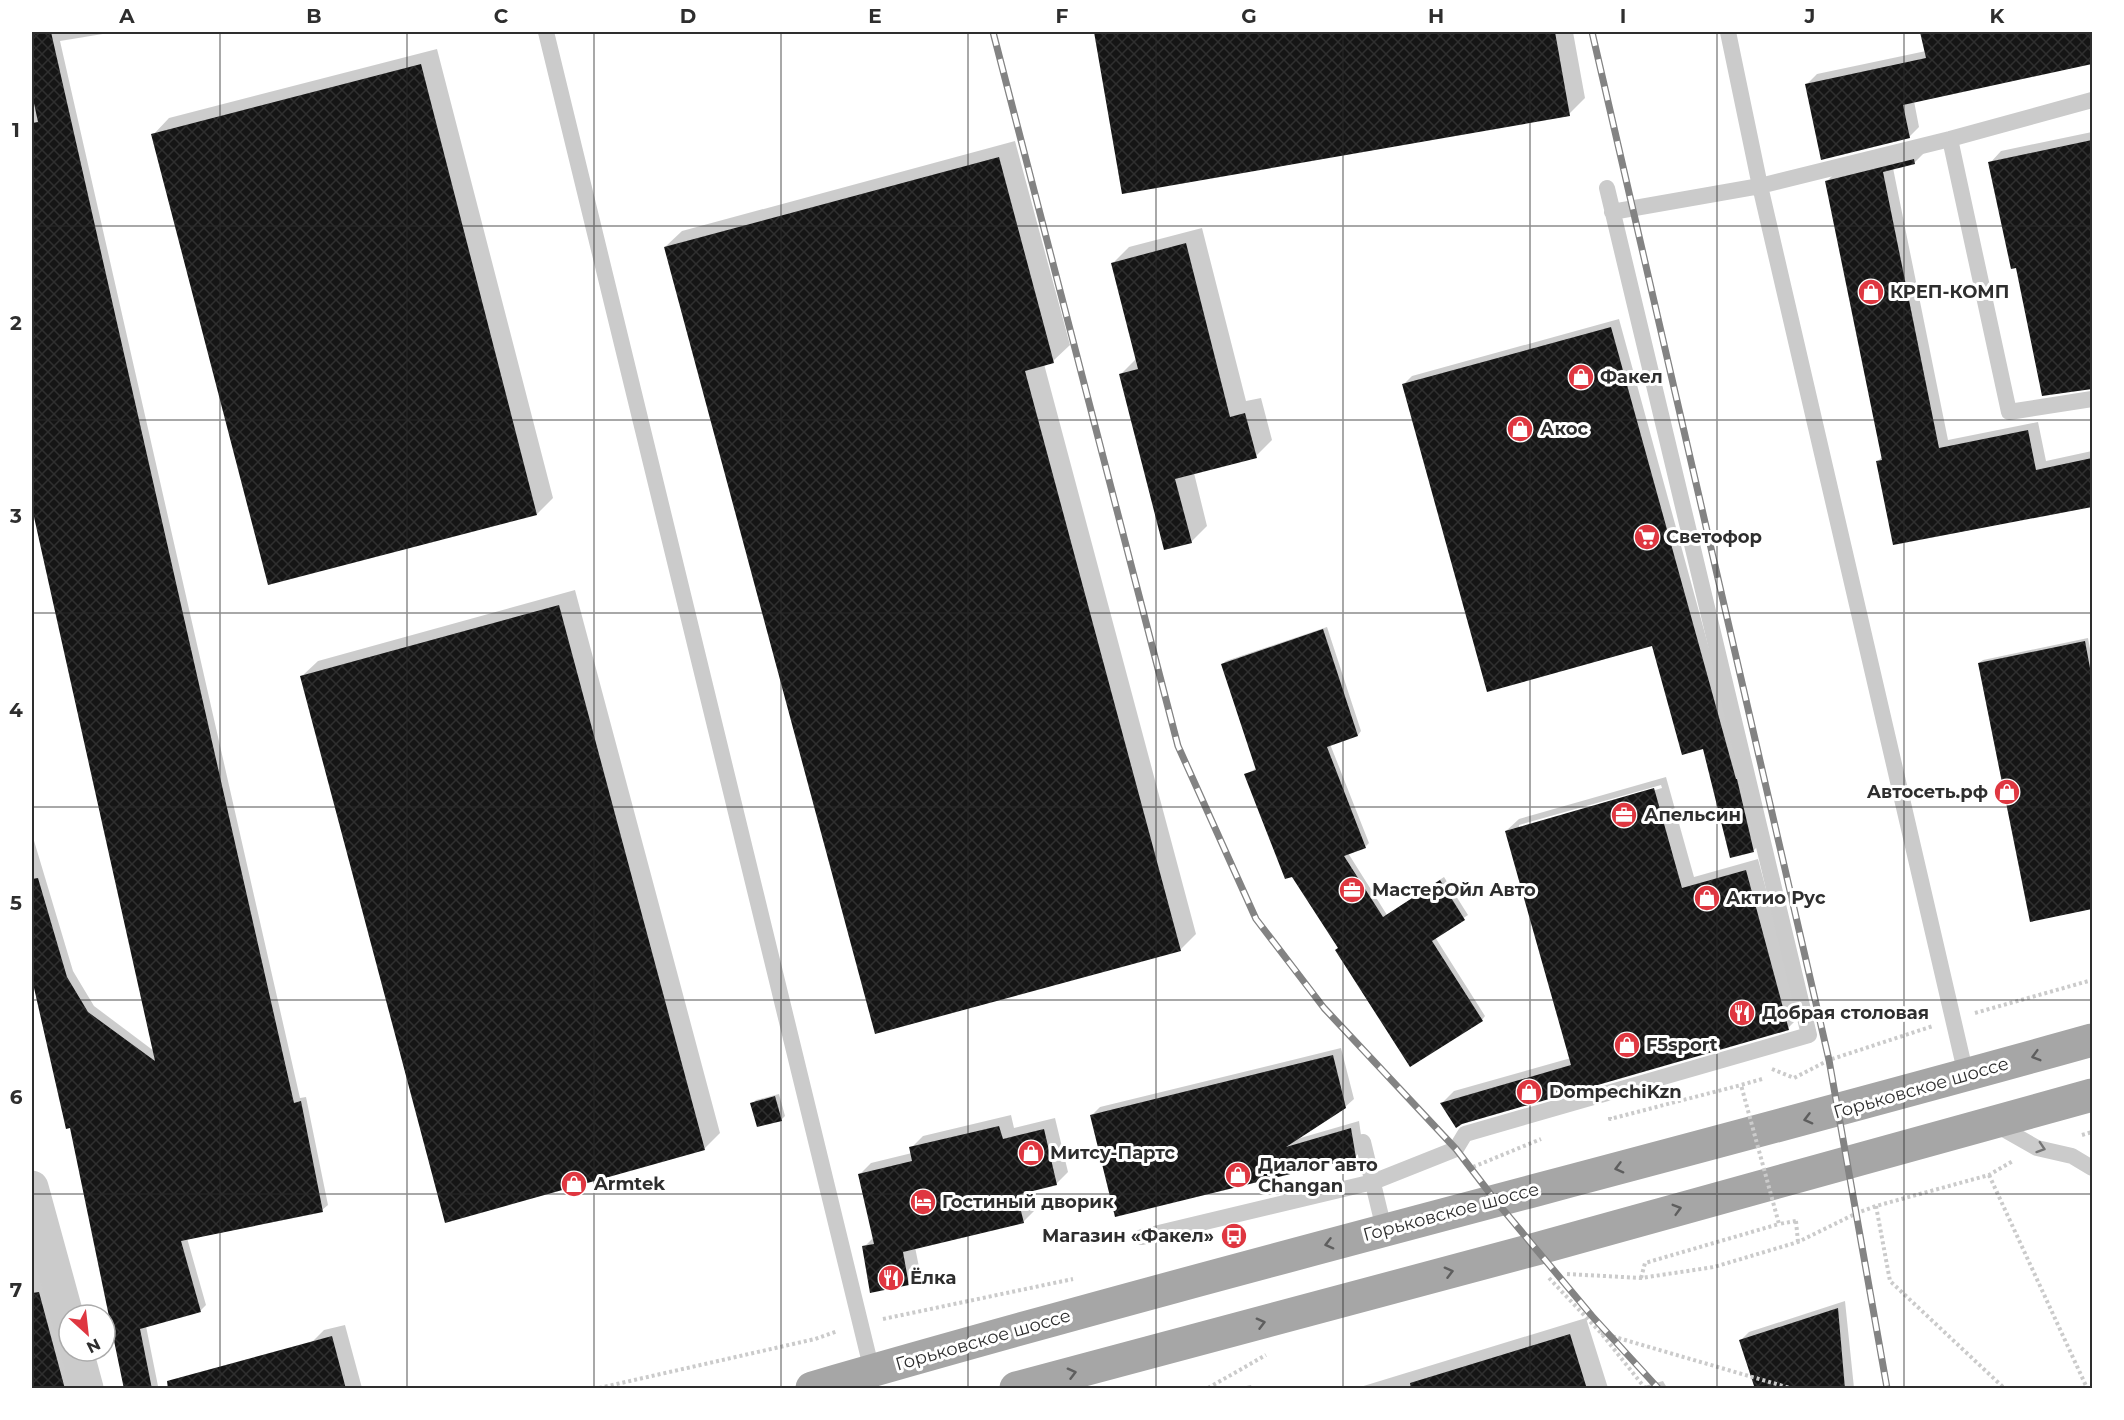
<svg xmlns="http://www.w3.org/2000/svg" width="2124" height="1420" viewBox="0 0 2124 1420" font-family="Montserrat,sans-serif">
  <style>
    .shadow { fill: #0003; fill-rule: evenodd }
    .building { fill: url(#building-cross-hatch) }
    .lines { fill: none; stroke-linecap: round; stroke-linejoin: round }
    .path { stroke: #cbcbcb; stroke-width: 4; stroke-dasharray: 3 3; stroke-linecap: butt }
    .lane { stroke: #cbcbcb; stroke-width: 16 }
    .street { stroke: #cbcbcb; stroke-width: 33 }
    .primary { stroke: #a6a6a6; stroke-width: 33 }
    .rail-casing { stroke: #838383; stroke-width: 7 }
    .rail { stroke: #fff; stroke-width: 4.5; stroke-dasharray: 14; stroke-linecap: butt }
    .path-bridge { stroke: #cbcbcb; stroke-width: 4; stroke-dasharray: 3 3; stroke-linecap: butt }
    .oneway { stroke: #5e5e5e }
    .oneway2 { stroke: #757575 }
    .grid { fill: none; stroke: #2e2e2e; stroke-width: 1.5; stroke-opacity: 0.55 }
    .labels { text-anchor: middle; stroke-width: 6; stroke-linejoin: round; paint-order: stroke }
    .poi-label { font-size: 18px; font-weight: bold; fill: #2e2e2e; stroke: #fff; text-anchor: start }
    .street-label { font-size: 18px; fill: #2e2e2e; stroke: #fff }
    .neatline { fill: none; stroke: #2e2e2e; stroke-width: 2 }
    .grid-label { font-size: 20px; text-anchor: middle; font-weight: bold; fill: #2e2e2e }
  </style>
  <defs>
    <pattern id="building-cross-hatch" width="8" height="8" patternUnits="userSpaceOnUse" patternTransform="scale(1.5)"><rect width="8" height="8" fill="#151515"/><path d="M0 0l8 8M0 8l8-8" fill="none" stroke="#2f2f2f"/></pattern>
  </defs>
  <rect width="100%" height="100%" fill="#fff"/>
  <path class="shadow" d="M 32,32 L 115,32 L 60,41 L 300,1098 L 306,1097 L 328,1205 L 322,1210 L 187,1238 L 206,1305 L 201,1310 L 146,1326 L 158,1386 L 156,1388 L 126,1388 L 71,1126 L 67,1127 L 32,972 L 32,834 L 73,971 L 94,1006 L 154,1051 L 32,501 Z
    M 1096,32 L 1573,32 L 1585,98 L 1569,114 L 1124,192 Z
    M 1922,32 L 2092,32 L 2092,63 L 1914,101 L 1919,127 L 1909,137 L 1806,85 L 1817,74 L 1926,51 Z
    M 437,49 L 553,498 L 537,514 L 153,135 L 169,118 Z
    M 2092,132 L 2092,388 L 2090,387 L 2017,266 L 1990,163 L 2001,151 Z
    M 1015,141 L 1070,345 L 1053,361 L 1044,364 L 1196,934 L 1180,950 L 665,247 L 682,231 Z
    M 1924,153 L 1914,163 L 1893,168 L 1948,440 L 2038,422 L 2046,461 L 2092,451 L 2092,504 L 1894,544 L 1877,462 L 1883,456 L 1827,181 L 1836,172 Z
    M 1202,228 L 1246,401 L 1261,398 L 1272,440 L 1256,456 L 1194,473 L 1207,526 L 1191,542 L 1120,375 L 1137,358 L 1113,263 L 1129,247 Z
    M 1619,319 L 1762,842 L 1754,850 L 1731,856 L 1704,747 L 1653,644 L 1404,384 L 1412,376 Z
    M 575,590 L 720,1133 L 704,1149 L 301,677 L 318,661 Z
    M 1327,627 L 1361,731 L 1358,735 L 1330,744 L 1369,843 L 1366,846 L 1348,853 L 1387,915 L 1444,877 L 1468,915 L 1435,937 L 1485,1016 L 1482,1020 L 1339,948 L 1246,774 L 1257,768 L 1223,664 L 1226,661 Z
    M 2088,638 L 2092,660 L 2092,907 L 2031,920 L 1979,663 L 1983,660 Z
    M 1666,777 L 1694,877 L 1758,859 L 1800,1016 L 1788,1028 L 1442,1103 L 1454,1091 L 1571,1058 L 1506,831 L 1519,819 ZM 1661,785 L 1662,788 L 1519,829 L 1519,825 Z
    M 1341,1048 L 1354,1099 L 1345,1107 L 1297,1139 L 1359,1121 L 1363,1149 L 1355,1157 L 1116,1216 L 1092,1115 L 1100,1107 Z
    M 779,1094 L 785,1116 L 781,1120 L 752,1104 L 756,1100 Z
    M 1011,1115 L 1014,1128 L 1055,1118 L 1068,1172 L 1056,1184 L 1030,1190 L 1035,1210 L 1023,1222 L 915,1247 L 920,1272 L 908,1284 L 864,1247 L 874,1237 L 860,1174 L 871,1163 L 912,1153 L 911,1148 L 923,1136 Z
    M 32,1170 L 71,1315 L 92,1388 L 32,1388 Z
    M 1845,1301 L 1854,1388 L 1757,1388 L 1741,1340 L 1749,1332 Z
    M 1586,1318 L 1608,1388 L 1357,1388 Z
    M 345,1325 L 362,1388 L 322,1388 L 311,1343 L 324,1330 Z
    M 1663,1381 L 1667,1388 L 1637,1388 Z
    M 1251,1385 L 1252,1388 L 1237,1388 Z"/>
  <path class="building" d="M 32,32 L 51,32 L 294,1103 L 301,1101 L 323,1212 L 181,1241 L 201,1312 L 140,1329 L 152,1389 L 124,1389 L 70,1128 L 66,1129 L 32,979 L 32,879 L 38,878 L 67,977 L 88,1012 L 155,1061 L 32,508 L 32,123 L 38,122 L 32,94 Z
    M 1094,32 L 1555,32 L 1570,116 L 1122,194 Z
    M 1920,32 L 2092,32 L 2092,64 L 1903,105 L 1910,138 L 1821,160 L 1805,84 L 1926,58 Z
    M 421,64 L 537,515 L 268,585 L 151,134 Z
    M 2092,140 L 2092,389 L 2042,396 L 2016,268 L 2011,269 L 1988,162 Z
    M 999,157 L 1054,363 L 1025,371 L 1181,951 L 875,1034 L 664,247 Z
    M 1914,159 L 1915,164 L 1883,172 L 1939,448 L 2028,430 L 2036,470 L 2092,458 L 2092,507 L 1893,545 L 1876,461 L 1882,460 L 1825,181 Z
    M 1186,243 L 1230,417 L 1245,413 L 1257,458 L 1175,479 L 1192,543 L 1164,550 L 1119,374 L 1138,369 L 1111,263 Z
    M 1611,327 L 1736,779 L 1737,779 L 1754,852 L 1730,858 L 1703,749 L 1682,755 L 1652,646 L 1487,692 L 1402,384 Z
    M 559,605 L 705,1150 L 445,1223 L 300,676 Z
    M 1323,629 L 1358,736 L 1327,747 L 1366,848 L 1344,856 L 1383,917 L 1440,880 L 1465,920 L 1432,941 L 1483,1021 L 1410,1067 L 1335,950 L 1338,948 L 1292,877 L 1285,879 L 1244,774 L 1256,770 L 1221,664 Z
    M 2085,641 L 2092,679 L 2092,909 L 2030,922 L 1978,663 Z
    M 1654,788 L 1682,888 L 1746,870 L 1789,1030 L 1462,1124 L 1456,1128 L 1440,1103 L 1571,1065 L 1505,831 Z
    M 1333,1055 L 1346,1108 L 1286,1147 L 1351,1128 L 1356,1158 L 1115,1217 L 1090,1115 Z
    M 775,1096 L 782,1121 L 757,1127 L 750,1103 Z
    M 999,1126 L 1003,1139 L 1044,1129 L 1057,1185 L 1017,1195 L 1024,1223 L 903,1252 L 909,1285 L 870,1293 L 862,1246 L 874,1244 L 858,1174 L 912,1161 L 909,1147 Z
    M 39,1292 L 65,1389 L 32,1389 L 32,1293 Z
    M 1838,1308 L 1845,1389 L 1755,1389 L 1739,1340 Z
    M 1570,1334 L 1587,1389 L 1411,1389 L 1410,1383 Z
    M 332,1336 L 346,1389 L 168,1389 L 167,1381 Z"/>
  <g class="lines">
    <path class="path" d="M 1975,1013 L 2092,980
      M 1772,1069 L 1794,1078 L 1829,1060 L 1933,1026
      M 1610,1117 L 1610,1119 L 1741,1085
      M 2082,1135 L 2092,1132
      M 1473,1167 L 1541,1139
      M 1989,1175 L 2087,1388
      M 1876,1206 L 1890,1281 L 2004,1388
      M 1796,1221 L 1798,1242
      M 1567,1274 L 1641,1278 L 1714,1267 L 1798,1242 L 1857,1213 L 1876,1206 L 1989,1175 L 2013,1161
      M 1549,1278 L 1601,1333 L 1645,1388
      M 1641,1278 L 1645,1263 L 1779,1224
      M 883,1319 L 1073,1279
      M 1601,1333 L 1790,1388
      M 1886,1386 L 1887,1388
      M 599,1388 L 815,1339 L 838,1331
      M 1208,1388 L 1266,1355"/>
    <path class="lane" d="M 546,32 L 872,1371
      M 1728,32 L 1760,186 L 1966,1075
      M 1950,139 L 2009,412 L 2092,399
      M 1612,212 L 1760,186 L 1950,139 L 2092,100
      M 1993,1123 L 2037,1148 L 2072,1156 L 2092,1168
      M 1363,1142 L 1384,1229
      M 1142,1237 L 1373,1182 L 1456,1149 L 1465,1134 L 1809,1035 L 1607,188"/>
    <path class="street" d="M 32,1187 L 69,1322
      M 77,1351 L 87,1388"/>
    <path class="primary" d="M 812,1388 C 1237,1265 1666,1159 2092,1040
      M 1016,1388 L 1536,1249 L 2092,1095"/>
    <g class="rail-casing">
      <path id="rail" d="M 993,32 L 1178,746 L 1256,919 L 1324,1008 L 1456,1149 L 1495,1200 L 1592,1316 L 1658,1388
        M 1592,32 L 1829,1060 L 1887,1388"/>
    </g>
    <use href="#rail" class="rail"/>
    <path class="path-bridge" d="M 1762,1079 L 1741,1085 L 1779,1224 L 1796,1221"/>
  </g>
  <defs><path id="oneway-chevron" d="M-2-3.5L2.5 0L-2 3.5" fill="none" stroke-width="1.6" stroke-linecap="round" stroke-linejoin="round" transform="scale(1.5)"/></defs>
  <g class="oneway">
    <use href="#oneway-chevron" transform="translate(2036 1056) rotate(164)"/>
    <use href="#oneway-chevron" transform="translate(1808 1119) rotate(165)"/>
    <use href="#oneway-chevron" transform="translate(1619 1168) rotate(165)"/>
    <use href="#oneway-chevron" transform="translate(1677 1209) rotate(-16)"/>
    <use href="#oneway-chevron" transform="translate(1329 1244) rotate(165)"/>
    <use href="#oneway-chevron" transform="translate(1449 1272) rotate(-15)"/>
    <use href="#oneway-chevron" transform="translate(1261 1323) rotate(-15)"/>
    <use href="#oneway-chevron" transform="translate(1072 1373) rotate(-15)"/>
  </g>
  <use class="oneway2" href="#oneway-chevron" transform="translate(2041 1148) rotate(18)"/>
  <path class="grid" d="M 220,32 L 220,1388M 407,32 L 407,1388M 594,32 L 594,1388M 781,32 L 781,1388M 968,32 L 968,1388M 1156,32 L 1156,1388M 1343,32 L 1343,1388M 1530,32 L 1530,1388M 1717,32 L 1717,1388M 1904,32 L 1904,1388M 32,226 L 2092,226M 32,420 L 2092,420M 32,613 L 2092,613M 32,807 L 2092,807M 32,1000 L 2092,1000M 32,1194 L 2092,1194"/>
  <defs>
    <g id="shop-disc" transform="scale(1.35)"><circle r="9.5" fill="#df3640" stroke="#fff"/><path d="M-5-2.5h2.3a2.7 3.5 0 0 1 5.4 0H5L5.5 6h-11ZM-1.5-2.5h3a1.5 2.3 0 0 0-3 0Z" fill="#fff"/></g>
    <g id="supermarket-disc" transform="scale(1.35)"><circle r="9.5" fill="#df3640" stroke="#fff"/><path d="M-6-5.5h2.5l.6 2H6L4.5 2H-2.5L-4.4-4H-6ZM-1.5 3.2a1.3 1.3 0 1 0 .1 0ZM3 3.2a1.3 1.3 0 1 0 .1 0Z" fill="#fff"/></g>
    <g id="office-disc" transform="scale(1.35)"><circle r="9.5" fill="#df3640" stroke="#fff"/><path d="M-6-3h4V-5.5h4V-3h4V5H-6ZM-1-4.5V-3h2v-1.5ZM-6 0V1H6V0Z" fill="#fff"/></g>
    <g id="restaurant-disc" transform="scale(1.35)"><circle r="9.5" fill="#df3640" stroke="#fff"/><path d="M-5-6h1v4h1v-4h1v4h1v-4h1v5L-1.5 .5V6h-2V.5L-5-1ZM5-6V6H3V1.5H1.5Q1.5-4 5-6Z" fill="#fff"/></g>
    <g id="hotel-disc" transform="scale(1.35)"><circle r="9.5" fill="#df3640" stroke="#fff"/><path d="M-6-4.5h1.5V1H6V5H4.5V3h-9V5H-6ZM-4 0a1.8 1.8 0 1 1 3.6 0ZM.5 0V-2.5h3Q6-2.5 6 0Z" fill="#fff"/></g>
    <g id="bus-disc" transform="scale(1.35)"><circle r="9.5" fill="#df3640" stroke="#fff"/><path d="M-5-6H5V4H4V6H2V4H-2V6H-4V4H-5ZM-3.5-4V0h7V-4ZM-3.5 1.2v1.5H-2V1.2ZM2 1.2v1.5H3.5V1.2Z" fill="#fff"/></g>
  </defs>
  <g fill-rule="evenodd">
    <use href="#shop-disc" x="1871" y="292"/>
    <use href="#shop-disc" x="1581" y="377"/>
    <use href="#shop-disc" x="1520" y="429"/>
    <use href="#supermarket-disc" x="1647" y="537"/>
    <use href="#shop-disc" x="2007" y="792"/>
    <use href="#office-disc" x="1624" y="815"/>
    <use href="#office-disc" x="1352" y="890"/>
    <use href="#shop-disc" x="1707" y="898"/>
    <use href="#restaurant-disc" x="1742" y="1013"/>
    <use href="#shop-disc" x="1627" y="1045"/>
    <use href="#shop-disc" x="1529" y="1092"/>
    <use href="#shop-disc" x="1031" y="1153"/>
    <use href="#shop-disc" x="1238" y="1175"/>
    <use href="#shop-disc" x="574" y="1184"/>
    <use href="#hotel-disc" x="923" y="1202"/>
    <use href="#bus-disc" x="1234" y="1236"/>
    <use href="#restaurant-disc" x="891" y="1278"/>
  </g>
  <g class="labels">
    <g class="poi-label">
      <text x="1890" y="298">КРЕП-КОМП</text>
      <text x="1600" y="383">Факел</text>
      <text x="1540" y="435">Акос</text>
      <text x="1666" y="543">Светофор</text>
      <text x="1988" y="798" text-anchor="end">Автосеть.рф</text>
      <text x="1644" y="821">Апельсин</text>
      <text x="1372" y="896">МастерОйл Авто</text>
      <text x="1726" y="904">Актио Рус</text>
      <text x="1762" y="1019">Добрая столовая</text>
      <text x="1646" y="1051">F5sport</text>
      <text x="1549" y="1098">DompechiKzn</text>
      <text x="1050" y="1159">Митсу-Партс</text>
      <text x="1258" y="1171">Диалог авто<tspan x="1258" dy="21">Changan</tspan></text>
      <text x="594" y="1190">Armtek</text>
      <text x="942" y="1208">Гостиный дворик</text>
      <text x="1214" y="1242" text-anchor="end">Магазин «Факел»</text>
      <text x="910" y="1284">Ёлка</text>
    </g>
    <g class="street-label">
      <text transform="translate(1921 1088) rotate(-16)" y="6">Горьковское шоссе</text>
      <text transform="translate(1451 1212) rotate(-15)" y="6">Горьковское шоссе</text>
      <text transform="translate(983 1340) rotate(-16)" y="6">Горьковское шоссе</text>
    </g>
  </g>
  <rect width="2124" height="1420" fill="none" stroke="#ffffff" stroke-width="66"/>
  <g transform="translate(87 1333) rotate(153)"><circle r="28" fill="#ffffff" stroke="#ababab" stroke-width="1.5"/>
  <path d="M0-4.5L10 22L0 15L-10 22Z" fill="#df3640"/>
  <text y="-9" font-size="16" font-weight="bold" text-anchor="middle" fill="#2e2e2e">N</text>
  </g>
  <rect x="33" y="33" width="2058" height="1354" class="neatline"/>
  <g class="grid-label">
    <text x="127" y="23">A</text>
    <text x="314" y="23">B</text>
    <text x="501" y="23">C</text>
    <text x="688" y="23">D</text>
    <text x="875" y="23">E</text>
    <text x="1062" y="23">F</text>
    <text x="1249" y="23">G</text>
    <text x="1436" y="23">H</text>
    <text x="1623" y="23">I</text>
    <text x="1810" y="23">J</text>
    <text x="1997" y="23">K</text>
    <text x="16" y="137">1</text>
    <text x="16" y="330">2</text>
    <text x="16" y="523">3</text>
    <text x="16" y="717">4</text>
    <text x="16" y="910">5</text>
    <text x="16" y="1104">6</text>
    <text x="16" y="1297">7</text>
  </g>
</svg>
